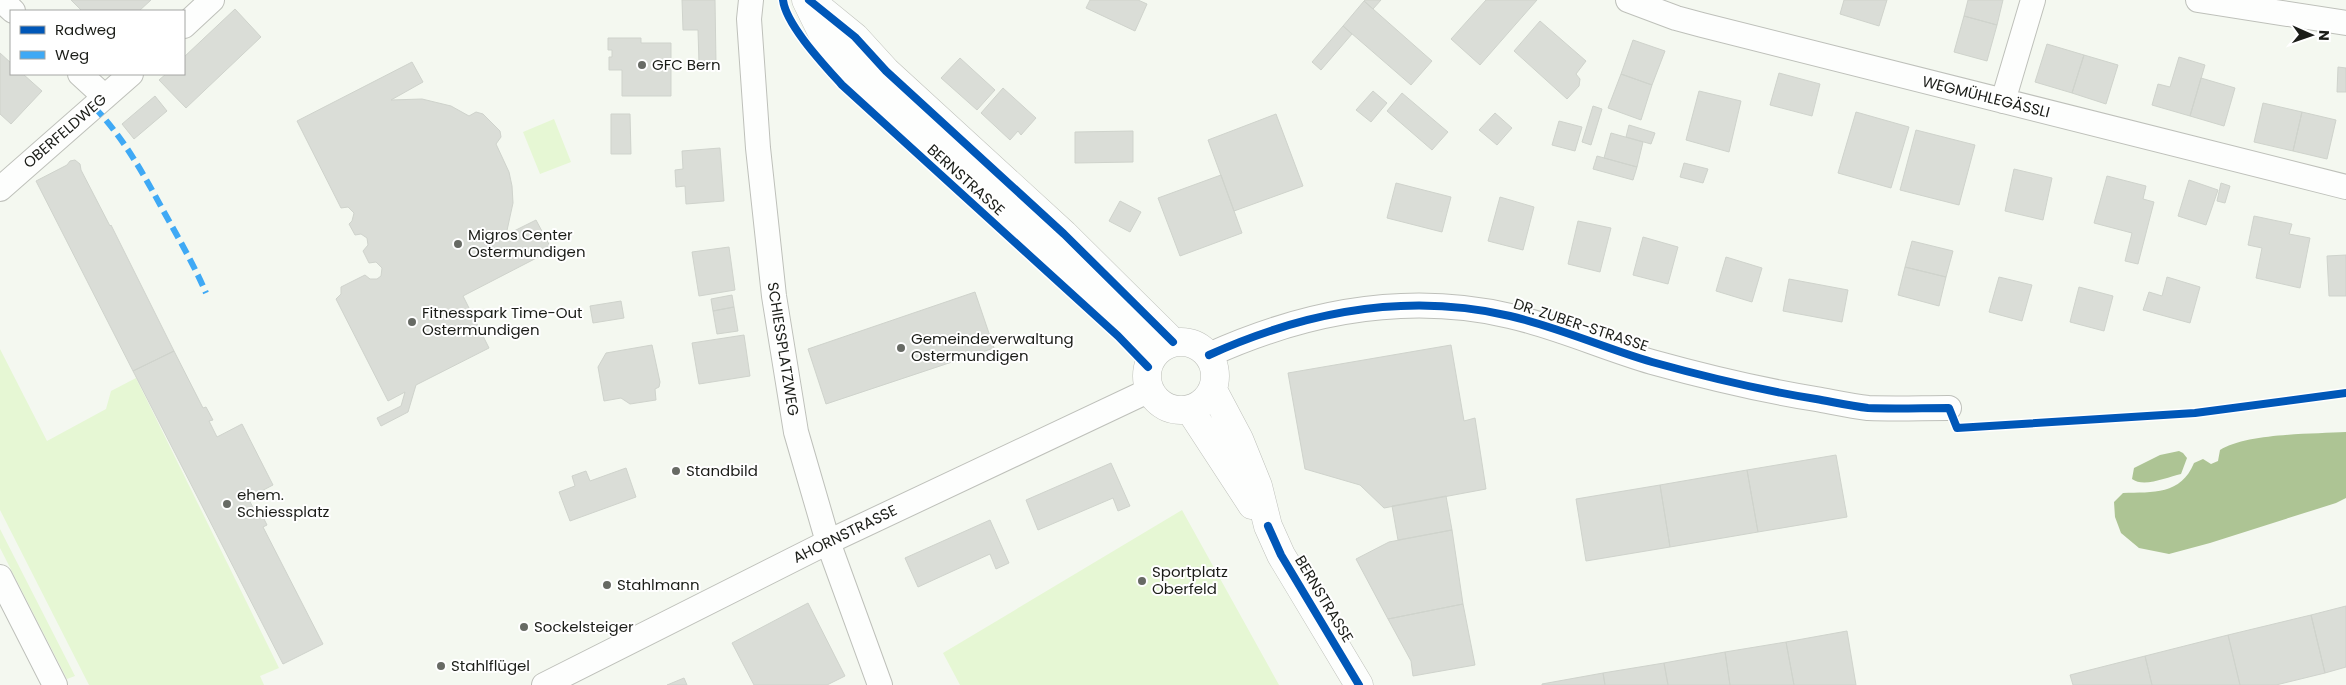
<svg xmlns="http://www.w3.org/2000/svg" width="2346" height="685" viewBox="0 0 2346 685" font-family="Poppins,sans-serif">
  <style>
    .green { fill: #e6f7d4 }
    .water { fill: #adc494 }
    .building { fill: #daddd7; stroke: #cfd3cc }
    .lines { fill: none; stroke-linecap: round; stroke-linejoin: round }
    .minor-casing { stroke: #bec0ba; stroke-width: 26 }
    .secondary-casing { stroke: #bec0ba; stroke-width: 29 }
    .minor { stroke: #fdfefd; stroke-width: 24 }
    .secondary { stroke: #fdfefd; stroke-width: 28 }
    .quiet { stroke: #3fa9f5; stroke-width: 6; stroke-dasharray: 12 6; stroke-linecap: butt }
    .cycleway-casing { stroke: #fff; stroke-width: 11 }
    .cycleway { stroke: #0057b8; stroke-width: 8 }
    .poi-dot { fill: #676a64; stroke: #fff; stroke-width: 2 }
    .labels { text-anchor: middle; stroke-width: 4; stroke-linejoin: round; paint-order: stroke }
    .poi-label { font-size: 15px; fill: #1b1d18; stroke: #fff; text-anchor: start }
    .street-label { font-size: 15px; fill: #1b1d18; stroke: #fff }
  </style>
  <rect width="100%" height="100%" fill="#f4f8f0"/>
  <path class="green" d="M 554,119 L 571,162 L 540,174 L 523,132 Z
    M 0,349 L 47,441 L 106,409 L 111,391 L 136,378 L 279,668 L 260,676 L 264,685 L 89,685 L 0,510 Z
    M 1182,510 L 1279,685 L 960,685 L 943,653 Z
    M 0,529 L 75,676 L 67,679 L 0,548 Z"/>
  <path class="water" d="M 2346,432 L 2346,498 L 2336,503 L 2210,543 L 2169,554 L 2139,548 L 2121,533 L 2115,517 L 2114,502 L 2123,493 C 2153,492 2181,495 2194,463 L 2203,459 L 2211,464 L 2218,461 L 2220,450 C 2247,433 2312,434 2346,432 Z
    M 2179,451 L 2183,453 L 2187,458 L 2181,474 C 2167,477 2144,488 2132,479 L 2134,468 L 2160,455 Z"/>
  <path class="building" d="M 71,0 L 151,0 L 139,11 L 82,11 Z
    M 682,0 L 715,0 L 716,64 L 699,64 L 698,30 L 683,30 Z
    M 1090,0 L 1138,0 L 1147,4 L 1135,31 L 1086,8 Z
    M 1365,0 L 1381,0 L 1373,9 L 1364,1 Z
    M 1486,0 L 1537,0 L 1480,65 L 1451,39 Z
    M 1844,0 L 1887,0 L 1879,26 L 1840,14 Z
    M 1968,0 L 2003,0 L 1997,25 L 1964,16 Z
    M 1364,1 L 1432,61 L 1411,85 L 1343,26 Z
    M 235,9 L 261,37 L 186,108 L 159,80 L 166,74 L 184,74 L 184,57 Z
    M 1964,16 L 1997,25 L 1987,61 L 1954,52 Z
    M 1540,21 L 1586,61 L 1576,74 L 1580,79 L 1579,86 L 1567,99 L 1514,51 Z
    M 1343,26 L 1352,34 L 1321,70 L 1312,62 Z
    M 608,38 L 641,38 L 641,43 L 671,43 L 671,96 L 622,96 L 622,70 L 609,70 L 609,57 L 612,57 L 612,50 L 608,50 Z
    M 1633,40 L 1665,51 L 1652,85 L 1621,74 Z
    M 2047,44 L 2084,55 L 2072,93 L 2035,82 Z
    M 0,53 L 11,63 L 11,74 L 23,74 L 42,91 L 11,124 L 0,114 Z
    M 2084,55 L 2118,65 L 2106,104 L 2072,93 Z
    M 2179,57 L 2205,65 L 2190,116 L 2152,105 L 2158,84 L 2170,87 Z
    M 960,58 L 995,90 L 977,110 L 941,78 Z
    M 412,62 L 423,82 L 391,100 L 422,99 L 451,106 L 469,116 L 476,112 L 483,114 L 500,131 L 501,137 L 496,144 L 509,172 L 512,186 L 513,203 L 506,235 L 536,220 L 552,250 L 463,296 L 489,348 L 416,385 L 408,412 L 381,426 L 377,418 L 401,406 L 405,392 L 388,401 L 336,299 L 341,294 L 341,287 L 365,275 L 370,279 L 377,279 L 381,276 L 382,268 L 376,262 L 369,263 L 363,251 L 368,245 L 367,238 L 361,234 L 355,235 L 349,224 L 352,221 L 354,213 L 348,207 L 341,208 L 297,121 Z
    M 2338,67 L 2346,68 L 2346,92 L 2337,92 Z
    M 1779,73 L 1820,84 L 1812,116 L 1770,105 Z
    M 1621,74 L 1652,85 L 1641,120 L 1608,108 Z
    M 2201,78 L 2235,88 L 2224,126 L 2190,116 Z
    M 1003,88 L 1036,118 L 1021,135 L 1018,131 L 1010,140 L 981,113 Z
    M 1373,91 L 1387,103 L 1371,122 L 1356,110 Z
    M 1699,91 L 1741,101 L 1729,152 L 1686,140 Z
    M 1402,93 L 1448,132 L 1432,150 L 1387,111 Z
    M 155,96 L 167,111 L 134,139 L 122,124 Z
    M 2263,103 L 2302,112 L 2293,151 L 2254,142 Z
    M 1593,106 L 1602,109 L 1591,145 L 1582,142 Z
    M 1856,112 L 1909,127 L 1891,188 L 1838,173 Z
    M 2302,112 L 2336,120 L 2327,159 L 2293,151 Z
    M 1495,113 L 1512,128 L 1497,145 L 1479,130 Z
    M 611,114 L 630,114 L 631,154 L 611,154 Z
    M 1276,114 L 1303,186 L 1234,211 L 1208,140 Z
    M 1559,121 L 1582,127 L 1575,151 L 1552,145 Z
    M 1629,125 L 1655,133 L 1651,144 L 1626,137 Z
    M 1916,130 L 1975,145 L 1959,205 L 1900,190 Z
    M 1133,131 L 1133,162 L 1075,163 L 1075,132 Z
    M 1611,133 L 1643,142 L 1637,167 L 1604,158 Z
    M 720,148 L 724,201 L 686,204 L 685,186 L 676,187 L 675,170 L 683,169 L 682,151 Z
    M 1597,156 L 1637,167 L 1633,180 L 1593,169 Z
    M 75,160 L 80,164 L 81,170 L 110,226 L 111,225 L 174,351 L 133,371 L 36,181 L 67,165 L 70,161 Z
    M 1684,163 L 1708,169 L 1703,183 L 1680,177 Z
    M 2014,169 L 2052,178 L 2043,220 L 2005,211 Z
    M 1221,175 L 1242,233 L 1180,256 L 1158,198 Z
    M 2107,176 L 2146,186 L 2143,199 L 2154,202 L 2138,264 L 2125,261 L 2132,233 L 2094,223 Z
    M 2189,180 L 2218,190 L 2206,225 L 2178,216 Z
    M 1396,183 L 1451,197 L 1442,232 L 1387,218 Z
    M 2221,183 L 2230,186 L 2225,203 L 2217,201 Z
    M 1500,197 L 1534,207 L 1523,250 L 1488,241 Z
    M 1120,201 L 1141,212 L 1130,232 L 1109,221 Z
    M 2254,216 L 2292,224 L 2289,234 L 2310,238 L 2300,288 L 2256,278 L 2262,248 L 2248,245 Z
    M 1578,221 L 1611,228 L 1600,272 L 1568,264 Z
    M 1643,237 L 1678,247 L 1668,284 L 1633,275 Z
    M 1912,241 L 1953,251 L 1946,277 L 1905,267 Z
    M 729,247 L 735,290 L 699,296 L 692,252 Z
    M 2346,255 L 2346,296 L 2329,296 L 2327,256 Z
    M 1726,257 L 1762,268 L 1752,302 L 1716,291 Z
    M 1905,267 L 1946,277 L 1939,306 L 1898,295 Z
    M 1999,277 L 2032,285 L 2022,321 L 1989,312 Z
    M 2167,277 L 2200,287 L 2190,323 L 2143,310 L 2149,292 L 2162,296 Z
    M 1789,279 L 1848,290 L 1842,322 L 1783,311 Z
    M 2079,287 L 2113,296 L 2104,331 L 2070,322 Z
    M 975,292 L 994,348 L 826,404 L 808,349 Z
    M 732,295 L 734,307 L 713,311 L 711,299 Z
    M 621,301 L 624,318 L 593,323 L 590,306 Z
    M 734,307 L 738,331 L 717,334 L 713,311 Z
    M 744,335 L 750,376 L 699,384 L 692,343 Z
    M 652,345 L 660,382 L 659,387 L 655,389 L 656,400 L 630,404 L 621,398 L 604,401 L 598,367 L 606,353 Z
    M 1451,345 L 1464,421 L 1475,418 L 1486,489 L 1384,508 L 1360,485 L 1305,469 L 1288,373 Z
    M 174,351 L 203,408 L 206,407 L 213,420 L 209,421 L 217,437 L 242,424 L 273,485 L 248,498 L 256,513 L 260,511 L 267,525 L 263,527 L 323,644 L 283,664 L 133,371 Z
    M 1836,455 L 1847,517 L 1758,532 L 1747,470 Z
    M 1111,463 L 1130,506 L 1118,511 L 1113,498 L 1038,530 L 1026,500 Z
    M 626,468 L 636,497 L 570,521 L 559,492 L 575,486 L 572,476 L 586,471 L 590,481 Z
    M 1747,470 L 1758,532 L 1670,547 L 1660,485 Z
    M 1660,485 L 1670,547 L 1586,561 L 1576,499 Z
    M 1446,496 L 1452,530 L 1398,540 L 1392,506 Z
    M 990,520 L 1009,563 L 996,569 L 990,554 L 918,587 L 905,558 Z
    M 1452,530 L 1463,604 L 1388,619 L 1356,559 L 1389,542 Z
    M 808,603 L 845,676 L 827,685 L 754,685 L 732,643 Z
    M 1463,604 L 1475,665 L 1413,676 L 1411,661 L 1388,619 Z
    M 2346,606 L 2346,667 L 2325,673 L 2311,615 Z
    M 2311,615 L 2325,673 L 2276,685 L 2240,685 L 2228,635 Z
    M 1847,631 L 1856,685 L 1794,685 L 1786,642 Z
    M 2228,635 L 2240,685 L 2152,685 L 2145,656 Z
    M 1786,642 L 1794,685 L 1730,685 L 1725,652 Z
    M 1725,652 L 1730,685 L 1668,685 L 1664,663 Z
    M 2145,656 L 2152,685 L 2073,685 L 2070,675 Z
    M 1664,663 L 1668,685 L 1605,685 L 1603,673 Z
    M 1603,673 L 1605,685 L 1542,685 L 1542,684 Z
    M 684,678 L 687,685 L 667,685 Z"/>
  <g class="lines">
    <g class="minor-casing">
      <path id="minor" d="M 1,0 L 13,11
        M 751,0 L 749,19 L 758,148 L 774,296 L 796,432 L 828,542 L 880,685
        M 1628,0 L 1676,18 L 1702,25 L 2346,187
        M 2198,0 L 2346,23
        M 184,26 L 212,0
        M 80,74 L 105,97
        M 2003,101 L 2033,0
        M 0,189 L 131,74
        M 1209,355 C 1304,312 1407,292 1510,316 C 1558,327 1604,348 1652,362 C 1706,377 1760,390 1816,399 C 1833,402 1851,406 1868,408 C 1895,409 1922,408 1949,408
        M 0,577 L 55,685
        M 544,685 L 828,542 L 1150,390"/>
    </g>
    <g class="secondary-casing">
      <path id="secondary" d="M 806,0 L 829,47 L 873,92 L 1049,252 L 1152,356
        M 812,2 L 855,37 L 886,71 L 1064,234 L 1173,342
        M1147 376a34 34 0 1 1 68 0a34 34 0 1 1-68 0Z
        M 1213,390 L 1239,439 L 1258,486 L 1268,526 L 1281,555 L 1359,685
        M 1190,410 L 1252,505"/>
    </g>
    <use href="#minor" class="minor"/>
    <use href="#secondary" class="secondary"/>
    <path class="quiet" d="M 94,107 C 124,138 144,175 164,212 C 179,239 194,265 206,293"/>
    <g class="cycleway-casing">
      <path id="cycleway" d="M 783,0 C 786,25 825,66 842,85 L 1118,336 L 1148,367
        M 809,0 L 855,37 L 886,71 L 1064,234 L 1173,342
        M 1209,355 C 1304,312 1407,292 1510,316 C 1558,327 1604,348 1652,362 C 1706,377 1760,390 1816,399 C 1833,402 1851,406 1868,408 C 1895,409 1922,408 1949,408 L 1957,428 L 2195,413 L 2346,393
        M 1268,526 L 1281,555 L 1359,685"/>
    </g>
    <use href="#cycleway" class="cycleway"/>
  </g>
  <g class="poi-dot">
    <circle cx="642" cy="65" r="5"/>
    <circle cx="458" cy="244" r="5"/>
    <circle cx="412" cy="322" r="5"/>
    <circle cx="901" cy="348" r="5"/>
    <circle cx="676" cy="471" r="5"/>
    <circle cx="227" cy="504" r="5"/>
    <circle cx="1142" cy="581" r="5"/>
    <circle cx="607" cy="585" r="5"/>
    <circle cx="524" cy="627" r="5"/>
    <circle cx="441" cy="666" r="5"/>
  </g>
  <g class="labels">
    <g class="poi-label">
      <text x="652" y="70">GFC Bern</text>
      <text x="468" y="240">Migros Center<tspan x="468" dy="17">Ostermundigen</tspan></text>
      <text x="422" y="318">Fitnesspark Time-Out<tspan x="422" dy="17">Ostermundigen</tspan></text>
      <text x="911" y="344">Gemeindeverwaltung<tspan x="911" dy="17">Ostermundigen</tspan></text>
      <text x="686" y="476">Standbild</text>
      <text x="237" y="500">ehem.<tspan x="237" dy="17">Schiessplatz</tspan></text>
      <text x="1152" y="577">Sportplatz<tspan x="1152" dy="17">Oberfeld</tspan></text>
      <text x="617" y="590">Stahlmann</text>
      <text x="534" y="632">Sockelsteiger</text>
      <text x="451" y="671">Stahlflügel</text>
    </g>
    <g class="street-label">
      <text transform="translate(1986 97) rotate(14)" y="5">WEGMÜHLEGÄSSLI</text>
      <text transform="translate(65 131) rotate(-41)" y="5">OBERFELDWEG</text>
      <text transform="translate(966 180) rotate(42)" y="5">BERNSTRASSE</text>
      <text transform="translate(1581 325) rotate(18)" y="5">DR. ZUBER-STRASSE</text>
      <text transform="translate(783 349) rotate(81)" y="5">SCHIESSPLATZWEG</text>
      <text transform="translate(845 534) rotate(-26)" y="5">AHORNSTRASSE</text>
      <text transform="translate(1324 599) rotate(59)" y="5">BERNSTRASSE</text>
    </g>
  </g>
  <rect x="10" y="10" width="175" height="65" fill="#ffffff" stroke="#a4a5a3"/>
  <rect x="20" y="26" width="25" height="8" fill="#0057b8" stroke="#a4a5a3"/>
  <text x="55" y="35" font-size="15" fill="#1b1d18">Radweg</text>
  <rect x="20" y="51" width="25" height="8" fill="#3fa9f5" stroke="#a4a5a3"/>
  <text x="55" y="60" font-size="15" fill="#1b1d18">Weg</text>
  <g transform="translate(2311 35) rotate(92)" stroke="#ffffff" stroke-width="4" paint-order="stroke">
  <path d="M0-4L9 19L0 12L-9 19Z" fill="#1b1d18"/>
  <text y="-8" font-size="14" font-weight="bold" text-anchor="middle" fill="#1b1d18">N</text>
  </g>
</svg>
